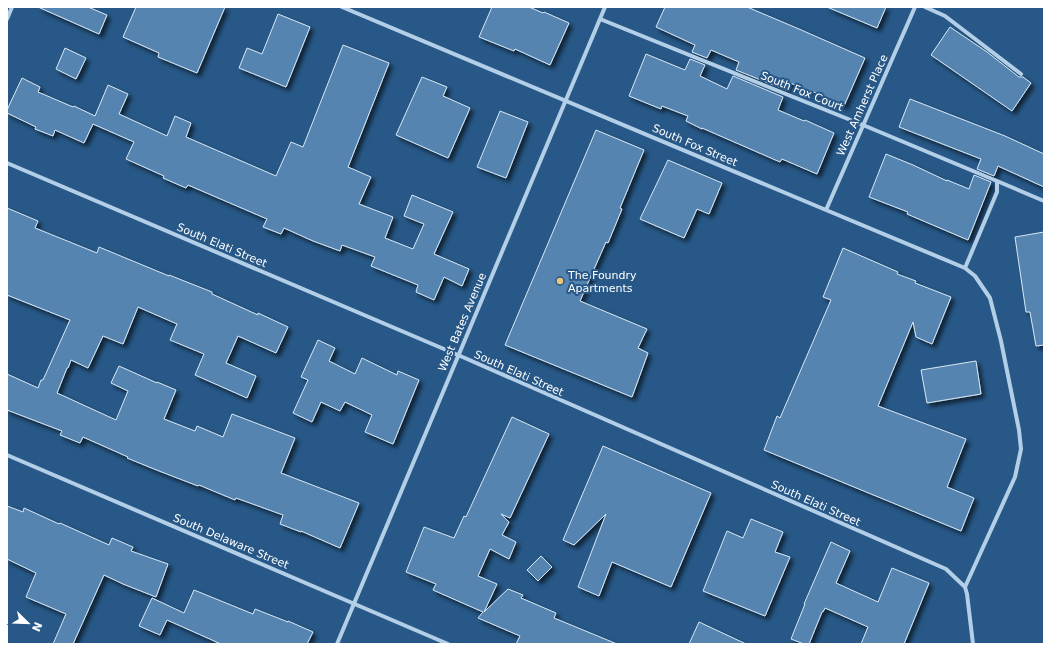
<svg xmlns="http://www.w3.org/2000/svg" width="1051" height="651" viewBox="0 0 1051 651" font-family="'DejaVu Sans',sans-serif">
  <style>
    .building { fill: #5484b0; stroke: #d7e8f6; filter: url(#shadow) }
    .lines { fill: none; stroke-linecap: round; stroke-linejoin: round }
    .minor { stroke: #b3cfe8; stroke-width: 4 }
    .poi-dot { fill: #f0c479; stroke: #275887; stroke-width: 1.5 }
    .labels { text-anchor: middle; stroke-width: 4; stroke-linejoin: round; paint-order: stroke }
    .street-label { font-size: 11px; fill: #fff; stroke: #275887 }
    .poi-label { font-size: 11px; fill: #fff; stroke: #275887; text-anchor: start }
  </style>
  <defs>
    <filter id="shadow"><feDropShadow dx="3.5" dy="3.5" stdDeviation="2" flood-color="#0009"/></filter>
  </defs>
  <rect width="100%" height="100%" fill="#275887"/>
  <path class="building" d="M 38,7 L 88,7 L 107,15 L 99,34 Z
    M 136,7 L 225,7 L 197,73 L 158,57 L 159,53 L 123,37 Z
    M 492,7 L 529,7 L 543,13 L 544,12 L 569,23 L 550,65 L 515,49 L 514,51 L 479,37 Z
    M 665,7 L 747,7 L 799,29 L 865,58 L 844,106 L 815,94 L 816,93 L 790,83 L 789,83 L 786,90 L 736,70 L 739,62 L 711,50 L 707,58 L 692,52 L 695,45 L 656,27 Z
    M 827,7 L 886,7 L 877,28 Z
    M 278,14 L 310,27 L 286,87 L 239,68 L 247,48 L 262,54 Z
    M 950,27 L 987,52 L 1019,77 L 1023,77 L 1031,83 L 1012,111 L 931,55 Z
    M 343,45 L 389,63 L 348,167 L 371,177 L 359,204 L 393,217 L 385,238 L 413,249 L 424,224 L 404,216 L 412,195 L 453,212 L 434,254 L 469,269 L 462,286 L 444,277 L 434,300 L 416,292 L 418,285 L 371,266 L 375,257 L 342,245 L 340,251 L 313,241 L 284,228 L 281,234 L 263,227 L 267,219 L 188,185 L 186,188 L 163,178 L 164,176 L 126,159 L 134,142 L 93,124 L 84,143 L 55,130 L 53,136 L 35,129 L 36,127 L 7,113 L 7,110 L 22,78 L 40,87 L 38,92 L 73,107 L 74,106 L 95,116 L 108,85 L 128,94 L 119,114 L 167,136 L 175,116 L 191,123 L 186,137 L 276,176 L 291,142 L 303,147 Z
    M 65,48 L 86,58 L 76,79 L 56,69 Z
    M 646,54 L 685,70 L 690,59 L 705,65 L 700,76 L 727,89 L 733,76 L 783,97 L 778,110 L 804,121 L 805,120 L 834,133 L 817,174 L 782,159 L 780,162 L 702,128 L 702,129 L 686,121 L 688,116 L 662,106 L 661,109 L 629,96 Z
    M 422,77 L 447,87 L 443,96 L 470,108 L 448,158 L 396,135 Z
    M 910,99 L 1005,136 L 1044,154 L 1044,187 L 998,166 L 994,176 L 977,169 L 981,159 L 899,127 Z
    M 500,111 L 528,122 L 506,178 L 477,167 Z
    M 596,130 L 644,150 L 620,208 L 622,209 L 608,243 L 606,242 L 580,301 L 647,329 L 638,348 L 648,353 L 632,397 L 505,345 Z
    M 886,154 L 913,165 L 947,181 L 947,180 L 969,189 L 974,175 L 991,182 L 968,240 L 907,214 L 908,212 L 869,197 Z
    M 668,160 L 722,183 L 709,214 L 697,209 L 684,238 L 640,219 Z
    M 7,208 L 38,221 L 35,228 L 97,253 L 99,247 L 169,276 L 169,275 L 212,292 L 212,294 L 258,315 L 258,313 L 288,327 L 276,353 L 238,336 L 226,363 L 256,376 L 247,398 L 195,375 L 204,354 L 170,340 L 177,324 L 138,307 L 123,344 L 103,336 L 88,368 L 71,360 L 68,368 L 67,368 L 57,393 L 116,420 L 128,391 L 111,383 L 119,366 L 157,383 L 157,382 L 176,390 L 164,419 L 195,431 L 197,426 L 223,437 L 232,414 L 295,438 L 281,473 L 359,503 L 340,548 L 301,531 L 301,532 L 280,524 L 283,515 L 236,498 L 235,500 L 199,485 L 198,486 L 159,471 L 127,458 L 128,457 L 83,437 L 80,443 L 60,435 L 62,431 L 7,410 L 7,374 L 38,388 L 41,380 L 43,380 L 70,320 L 7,295 Z
    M 1044,232 L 1044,345 L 1036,346 L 1030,312 L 1026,312 L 1015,237 Z
    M 843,248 L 898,272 L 897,274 L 916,281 L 915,283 L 951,297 L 932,344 L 916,337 L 913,322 L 878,406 L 966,439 L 947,487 L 974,498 L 961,531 L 764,450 L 777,416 L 780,418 L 831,300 L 823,297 Z
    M 318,340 L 335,348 L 329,361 L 355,374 L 362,358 L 397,375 L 398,371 L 419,380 L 393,444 L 365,432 L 372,415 L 345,402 L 340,411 L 321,402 L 312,422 L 293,413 L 308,380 L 301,377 Z
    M 976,361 L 981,394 L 927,403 L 921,370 Z
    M 512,417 L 549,434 L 510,518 L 501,514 L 509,522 L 502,535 L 516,542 L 509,559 L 490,549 L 478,576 L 497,584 L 484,612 L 508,589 L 523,595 L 521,598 L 556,613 L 554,618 L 617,644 L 516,644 L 520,636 L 478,618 L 483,612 L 433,590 L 436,584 L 406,572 L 424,527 L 454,538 L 464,516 L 466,517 Z
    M 603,446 L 711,493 L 671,587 L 612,562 L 599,596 L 578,587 L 606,514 L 574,545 L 563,540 Z
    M 7,506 L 23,512 L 24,508 L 59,524 L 60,523 L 109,545 L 112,538 L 133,547 L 131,551 L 168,564 L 156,597 L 123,584 L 104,575 L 73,644 L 53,644 L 66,614 L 26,597 L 36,573 L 7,559 Z
    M 751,519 L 783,532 L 775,552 L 790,557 L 765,616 L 703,591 L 727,531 L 743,538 Z
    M 831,542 L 850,551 L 836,583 L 878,602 L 892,568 L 929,583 L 904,644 L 861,644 L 868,627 L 825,608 L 823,612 L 822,612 L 809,644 L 804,644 L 791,639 L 805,604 L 804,604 Z
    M 541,556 L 552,567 L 538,581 L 527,570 Z
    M 194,590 L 253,614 L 255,609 L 288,622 L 288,621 L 313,632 L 307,644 L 221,644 L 167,620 L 160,635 L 139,626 L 152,598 L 184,613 Z
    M 699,622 L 746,644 L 689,644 Z"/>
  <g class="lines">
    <path class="minor" d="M 342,7 L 826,210 L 965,268 L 975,276 L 990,298 L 1001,341 L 1019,430 L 1021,449 L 1015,477 L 965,587
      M 925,7 L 945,16 L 1021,74
      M 7,19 L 12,7
      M 600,19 L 863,125 L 997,181 L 997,192 L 965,268
      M 7,163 L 458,355 L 946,569 L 965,587 L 967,594 L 973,644
      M 997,181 L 1044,201
      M 826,210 L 915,7
      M 7,455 L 448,644
      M 337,644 L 605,7"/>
  </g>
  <circle class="poi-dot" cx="560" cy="281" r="4"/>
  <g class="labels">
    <g class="street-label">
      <text transform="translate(802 91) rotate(22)" y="4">South Fox Court</text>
      <text transform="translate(862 105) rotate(-66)" y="4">West Amherst Place</text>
      <text transform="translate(695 145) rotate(23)" y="4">South Fox Street</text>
      <text transform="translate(222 245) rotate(23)" y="4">South Elati Street</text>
      <text transform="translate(462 322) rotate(-67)" y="4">West Bates Avenue</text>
      <text transform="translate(519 373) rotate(24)" y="4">South Elati Street</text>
      <text transform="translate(816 503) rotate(24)" y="4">South Elati Street</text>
      <text transform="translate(231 541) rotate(23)" y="4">South Delaware Street</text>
    </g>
    <g class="poi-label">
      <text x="568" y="279">The Foundry<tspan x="568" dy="13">Apartments</tspan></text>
    </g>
  </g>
  <rect width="1051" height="651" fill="none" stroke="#ffffff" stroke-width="16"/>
  <g transform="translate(28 623) rotate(113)" stroke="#275887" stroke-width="3" paint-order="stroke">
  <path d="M0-3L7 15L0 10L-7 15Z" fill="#ffffff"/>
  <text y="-6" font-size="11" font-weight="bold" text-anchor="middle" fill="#ffffff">N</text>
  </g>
</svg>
